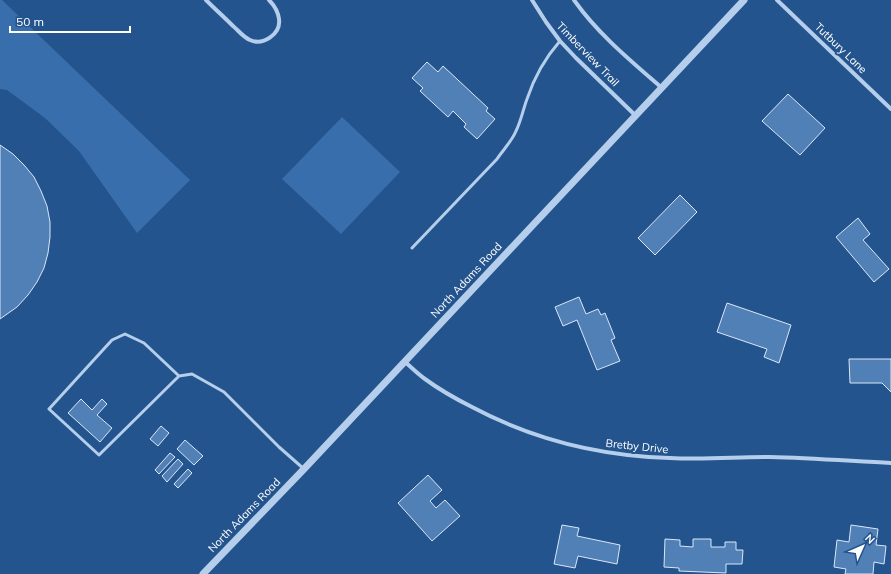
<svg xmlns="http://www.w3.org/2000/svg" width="891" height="574" viewBox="0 0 891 574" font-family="Mulish,sans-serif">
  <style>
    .green { fill: #386eab }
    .building { fill: #5180b7; stroke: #d9e7f8 }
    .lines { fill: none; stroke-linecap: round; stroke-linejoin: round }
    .service { stroke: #b4ceeb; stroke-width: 3 }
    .minor { stroke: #b4ceeb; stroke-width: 4 }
    .tertiary { stroke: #b4ceeb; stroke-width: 7 }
    .labels { text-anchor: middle; stroke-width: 4; stroke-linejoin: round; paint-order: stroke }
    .street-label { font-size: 11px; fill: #fff; stroke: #24548e }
  </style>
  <rect width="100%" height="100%" fill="#24548e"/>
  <path class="green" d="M 0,0 L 2,0 L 190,180 L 137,233 L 79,151 L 45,118 L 7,90 L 0,89 Z
    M 342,117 L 400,172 L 341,234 L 282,179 Z"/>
  <path class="building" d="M 427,62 L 438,72 L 443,66 L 488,108 L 486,111 L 495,119 L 477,139 L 464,127 L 466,124 L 453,111 L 448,117 L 420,91 L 423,88 L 412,78 Z
    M 788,94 L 825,128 L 800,155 L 762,121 Z
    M 0,145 L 13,154 L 24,165 L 34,177 L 41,191 L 47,206 L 50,222 L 50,237 L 48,253 L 44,268 L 37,282 L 28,295 L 17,307 L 0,319 Z
    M 680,195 L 697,212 L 655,255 L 638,238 Z
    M 858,218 L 870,234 L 863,240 L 889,269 L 874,282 L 836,237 Z
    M 579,297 L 586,314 L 598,309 L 601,315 L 605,313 L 615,338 L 611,340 L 620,361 L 597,370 L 577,320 L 563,326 L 555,307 Z
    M 727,303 L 791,325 L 779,363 L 764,357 L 767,349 L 717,332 Z
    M 849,359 L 891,359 L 891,392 L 882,383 L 850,383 Z
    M 81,399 L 92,410 L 102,399 L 107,404 L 97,415 L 112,428 L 100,442 L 68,413 Z
    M 161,426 L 169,433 L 158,446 L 150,439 Z
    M 185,440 L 203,456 L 194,465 L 177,449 Z
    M 170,453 L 175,457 L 159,474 L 155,470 Z
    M 178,459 L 183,464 L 167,482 L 162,476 Z
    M 188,469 L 192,473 L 178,488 L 174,484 Z
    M 428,475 L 442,490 L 430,501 L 436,508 L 445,500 L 460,516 L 432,541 L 398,503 Z
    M 562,525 L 579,528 L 577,536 L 620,545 L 617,564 L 578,556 L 575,568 L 554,564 Z
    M 851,525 L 878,529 L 876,545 L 886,546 L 884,564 L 874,562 L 873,574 L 845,574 L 846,569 L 834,567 L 837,540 L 849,542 Z
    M 665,539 L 680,540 L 680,546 L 693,547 L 693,539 L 711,539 L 711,547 L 725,547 L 725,542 L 736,542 L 736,550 L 743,550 L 742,564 L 726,564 L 726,573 L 679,571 L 679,568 L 664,567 Z"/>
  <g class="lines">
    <path class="service" d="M 412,248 L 497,159 C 503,150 512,141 516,131 C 521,121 523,110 527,99 C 534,78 545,58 560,41
      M 179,376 L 144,343 L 125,334 L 112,340 L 49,409 L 99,455 L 179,376 L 192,374 L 224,392 L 279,447 L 304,469"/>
    <path class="minor" d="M 206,0 C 215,9 224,17 233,26 C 238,30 243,37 250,40 C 263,46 281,34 279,19 C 278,11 274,5 269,0
      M 532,0 L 546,22 L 560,41 L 576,58 L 636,116
      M 574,0 C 598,34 631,61 662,88
      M 777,0 L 891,109
      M 404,361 C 411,367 418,374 425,379 C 440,390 456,399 472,407 C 534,440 600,456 670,458 C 703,460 736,457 770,457 C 810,458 851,461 891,463"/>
    <path class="tertiary" d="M 203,574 L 304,469 L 744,0"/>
  </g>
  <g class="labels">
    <g class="street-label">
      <text transform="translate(841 48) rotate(44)" y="4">Tutbury Lane</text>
      <text transform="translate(588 54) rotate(46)" y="4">Timberview Trail</text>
      <text transform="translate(466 280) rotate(-47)" y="4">North Adams Road</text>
      <text transform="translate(637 446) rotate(6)" y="4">Bretby Drive</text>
      <text transform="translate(244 515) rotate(-46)" y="4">North Adams Road</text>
    </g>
  </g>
  <g transform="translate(863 546) rotate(45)" stroke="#24548e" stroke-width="3" paint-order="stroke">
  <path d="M0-3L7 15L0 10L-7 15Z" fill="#ffffff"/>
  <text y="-6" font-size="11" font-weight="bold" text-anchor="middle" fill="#ffffff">N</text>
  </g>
  <path d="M10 26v6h120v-6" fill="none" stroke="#ffffff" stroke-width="2"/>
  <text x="16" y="26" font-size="12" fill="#ffffff" stroke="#24548e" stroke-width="3" paint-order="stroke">50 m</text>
</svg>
